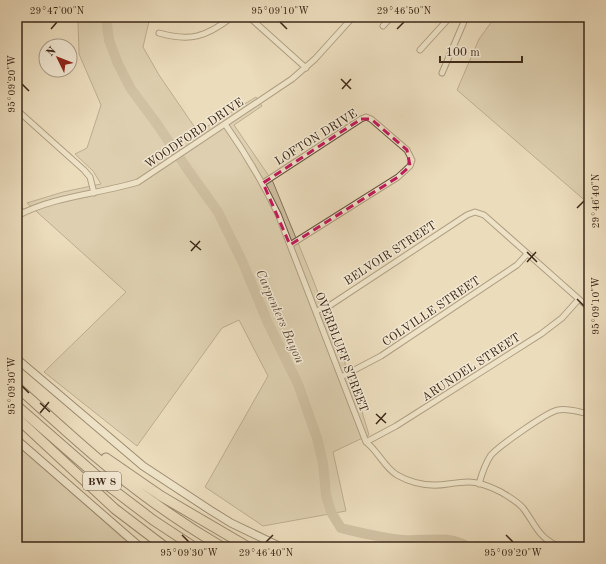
<svg xmlns="http://www.w3.org/2000/svg" width="606" height="564" viewBox="0 0 606 564" font-family="'Old Standard TT',serif">
  <style>
    .green { fill: #cdbea0; stroke: #85745c }
    .lines { fill: none; stroke-linecap: round; stroke-linejoin: round }
    .river { stroke: #b09f84; stroke-width: 10 }
    .street-casing { stroke: #685641; stroke-width: 7 }
    .secondary-casing { stroke: #3d2918; stroke-width: 9 }
    .highway-casing { stroke: #3d2918; stroke-width: 11 }
    .street { stroke: #f2e8d3; stroke-width: 5 }
    .secondary { stroke: #f2e8d3; stroke-width: 7 }
    .highway { stroke: #ebdcbc; stroke-width: 9 }
    .marked { fill: none; stroke: #c2185b; stroke-width: 3; stroke-dasharray: 8 5; stroke-linejoin: round }
    .ticks { fill: none; stroke: #3d2918; stroke-width: 1.5 }
    .labels { text-anchor: middle; stroke-width: 3; stroke-linejoin: round; paint-order: stroke }
    .shield { fill: #f2e8d3; stroke: #736250; stroke-width: 1 }
    .shield-label { font-size: 11px; font-weight: bold; fill: #3d2918 }
    .street-label { font-size: 12px; fill: #3d2918; stroke: #f2e8d3 }
    .water-label { font-size: 13px; font-style: italic; fill: #604c38; stroke: #f2e8d3 }
    .neatline { fill: none; stroke: #3d2918; stroke-width: 1.5 }
    .ticks-label { font-size: 10px; text-anchor: middle; fill: #3d2918 }
  </style>
  <rect width="100%" height="100%" fill="#ebdcbc"/>
  <filter id="stains"><feTurbulence type="fractalNoise" baseFrequency=".005" numOctaves="4"/><feColorMatrix values="0 0 0 0 .2 0 0 0 0 .09 0 0 0 0 .02 0 0 0 .5 -.17"/></filter>
  <radialGradient id="worn" r=".72"><stop offset=".6" stop-color="#630" stop-opacity="0"/><stop offset="1" stop-color="#630" stop-opacity=".3"/></radialGradient>
  <path class="green" d="M 76,17 L 150,17 L 143,47 L 159,75 L 198,132 L 256,97 L 262,106 L 234,125 L 273,182 L 312,277 L 357,395 L 369,435 L 333,452 L 346,511 L 263,526 L 205,487 L 268,376 L 239,320 L 222,328 L 137,446 L 44,372 L 126,292 L 27,203 L 63,192 L 101,184 L 93,171 L 75,154 L 87,148 L 101,105 L 79,54 L 78,22 Z
    M 495,17 L 589,17 L 589,204 L 457,90 L 479,39 Z
    M 17,445 L 26,453 L 133,547 L 17,547 Z"/>
  <g class="lines">
    <path class="river" d="M 106,17 L 109,40 L 118,64 L 131,89 L 157,124 L 188,170 L 218,212 L 243,263 L 268,323 L 298,384 L 317,438 L 323,463 L 326,495 L 331,512 L 341,528 C 362,533 382,538 403,540 C 425,542 448,534 468,547"/>
    <g class="street-casing">
      <path id="street" d="M 249,17 L 306,68
        M 383,26 L 391,17
        M 159,33 C 190,42 206,37 232,17
        M 420,50 L 450,17
        M 442,73 L 466,17
        M 17,110 L 84,170 L 90,177 L 94,193
        M 225,124 C 246,154 262,181 278,214 L 366,442 C 378,451 384,467 397,475 C 413,484 430,487 448,484 C 455,483 462,482 469,482 C 480,482 491,487 501,492 C 509,497 517,501 523,508 C 536,525 538,538 560,547
        M 263,183 L 361,119 L 366,117 L 371,119 L 407,150 L 412,160 L 410,166 L 398,177 L 290,245
        M 17,207 L 23,213
        M 17,216 C 54,196 99,194 138,182 L 292,79 L 315,59 L 353,17
        M 316,311 L 329,306 L 467,215 L 475,212 L 484,215 L 589,308
        M 341,377 L 381,356 L 517,265 L 527,254
        M 366,442 L 396,426 L 541,334 L 562,318 L 579,299
        M 479,484 C 482,473 485,464 491,455 C 499,446 547,412 558,410 C 568,408 579,412 589,414
        M 588,486 L 589,486"/>
    </g>
    <g class="secondary-casing">
      <path id="secondary" d="M 17,359 L 143,466 L 210,510 L 231,523 L 281,547
        M 17,440 L 140,547"/>
    </g>
    <g class="highway-casing">
      <path id="highway" d="M 17,387 C 61,426 105,468 153,502 C 175,518 198,533 222,547
        M 17,406 L 111,488 L 153,520 L 194,547
        M 17,418 L 115,509 L 165,547
        M 106,458 L 161,496 L 248,547"/>
    </g>
    <use href="#street" class="street"/>
    <use href="#secondary" class="secondary"/>
    <use href="#highway" class="highway"/>
  </g>
  <path d="M0 0H606V564H0ZM 361,119 L 371,119 L 407,150 L 410,166 L 398,177 L 290,245 L 263,183 Z" fill="#ebdcbc" fill-opacity=".55" fill-rule="evenodd"/>
  <path class="marked" d="M 361,119 L 371,119 L 407,150 L 410,166 L 398,177 L 290,245 L 263,183 Z"/>
  <path class="ticks" d="M 280,22 L 287,29M 51,29 L 57,22M 397,29 L 404,22M 341,79 L 351,89M 22,84 L 29,91M 342,89 L 351,79M 577,208 L 584,201M 190,241 L 201,250M 191,251 L 200,241M 527,252 L 537,262M 527,262 L 536,252M 577,299 L 584,306M 22,386 L 29,393M 40,403 L 50,412M 40,413 L 49,402M 376,414 L 386,423M 376,424 L 386,413M 182,535 L 189,542M 506,535 L 513,542M 266,542 L 273,535"/>
  <g class="labels">
    <rect class="shield" x="83" y="472" width="38" height="18" rx="3"/>
    <g class="shield-label">
      <text x="102" y="485">BW 8</text>
    </g>
    <g class="street-label">
      <text transform="translate(194 133) rotate(-34)" y="4">WOODFORD DRIVE</text>
      <text transform="translate(316 137) rotate(-32)" y="4">LOFTON DRIVE</text>
      <text transform="translate(390 253) rotate(-33)" y="4">BELVOIR STREET</text>
      <text transform="translate(431 311) rotate(-34)" y="4">COLVILLE STREET</text>
      <text transform="translate(342 352) rotate(69)" y="4">OVERBLUFF STREET</text>
      <text transform="translate(471 367) rotate(-33)" y="4">ARUNDEL STREET</text>
    </g>
    <g class="water-label">
      <text transform="translate(281 316) rotate(66)" y="5">Carpenters Bayou</text>
    </g>
  </g>
  <rect width="606" height="564" fill="none" stroke="#ebdcbc" stroke-width="44"/>
  <g transform="translate(58 58) rotate(313)"><circle r="19" fill="#f2e8d3" stroke="#aa9c88"/>
  <path d="M0-3L7 15L0 10L-7 15Z" fill="#8f2418"/>
  <text y="-6" font-size="11" font-weight="bold" text-anchor="middle" fill="#3d2918">N</text>
  </g>
  <path d="M440 56v6h82v-6" fill="none" stroke="#3d2918" stroke-width="2"/>
  <text x="446" y="56" font-size="12" fill="#3d2918" stroke="#f2e8d3" stroke-width="3" paint-order="stroke">100 m</text>
  <rect x="22" y="22" width="562" height="520" class="neatline"/>
  <g class="ticks-label">
    <text x="57" y="14">29°47'00"N</text>
    <text x="280" y="14">95°09'10"W</text>
    <text x="404" y="14">29°46'50"N</text>
    <text transform="translate(11 84) rotate(-90)" y="4">95°09'20"W</text>
    <text transform="translate(595 201) rotate(-90)" y="4">29°46'40"N</text>
    <text transform="translate(595 306) rotate(-90)" y="4">95°09'10"W</text>
    <text transform="translate(11 386) rotate(-90)" y="4">95°09'30"W</text>
    <text x="189" y="556">95°09'30"W</text>
    <text x="266" y="556">29°46'40"N</text>
    <text x="513" y="556">95°09'20"W</text>
  </g>
  <rect width="100%" height="100%" filter="url(#stains)"/>
  <rect width="100%" height="100%" fill="url(#worn)"/>
</svg>
